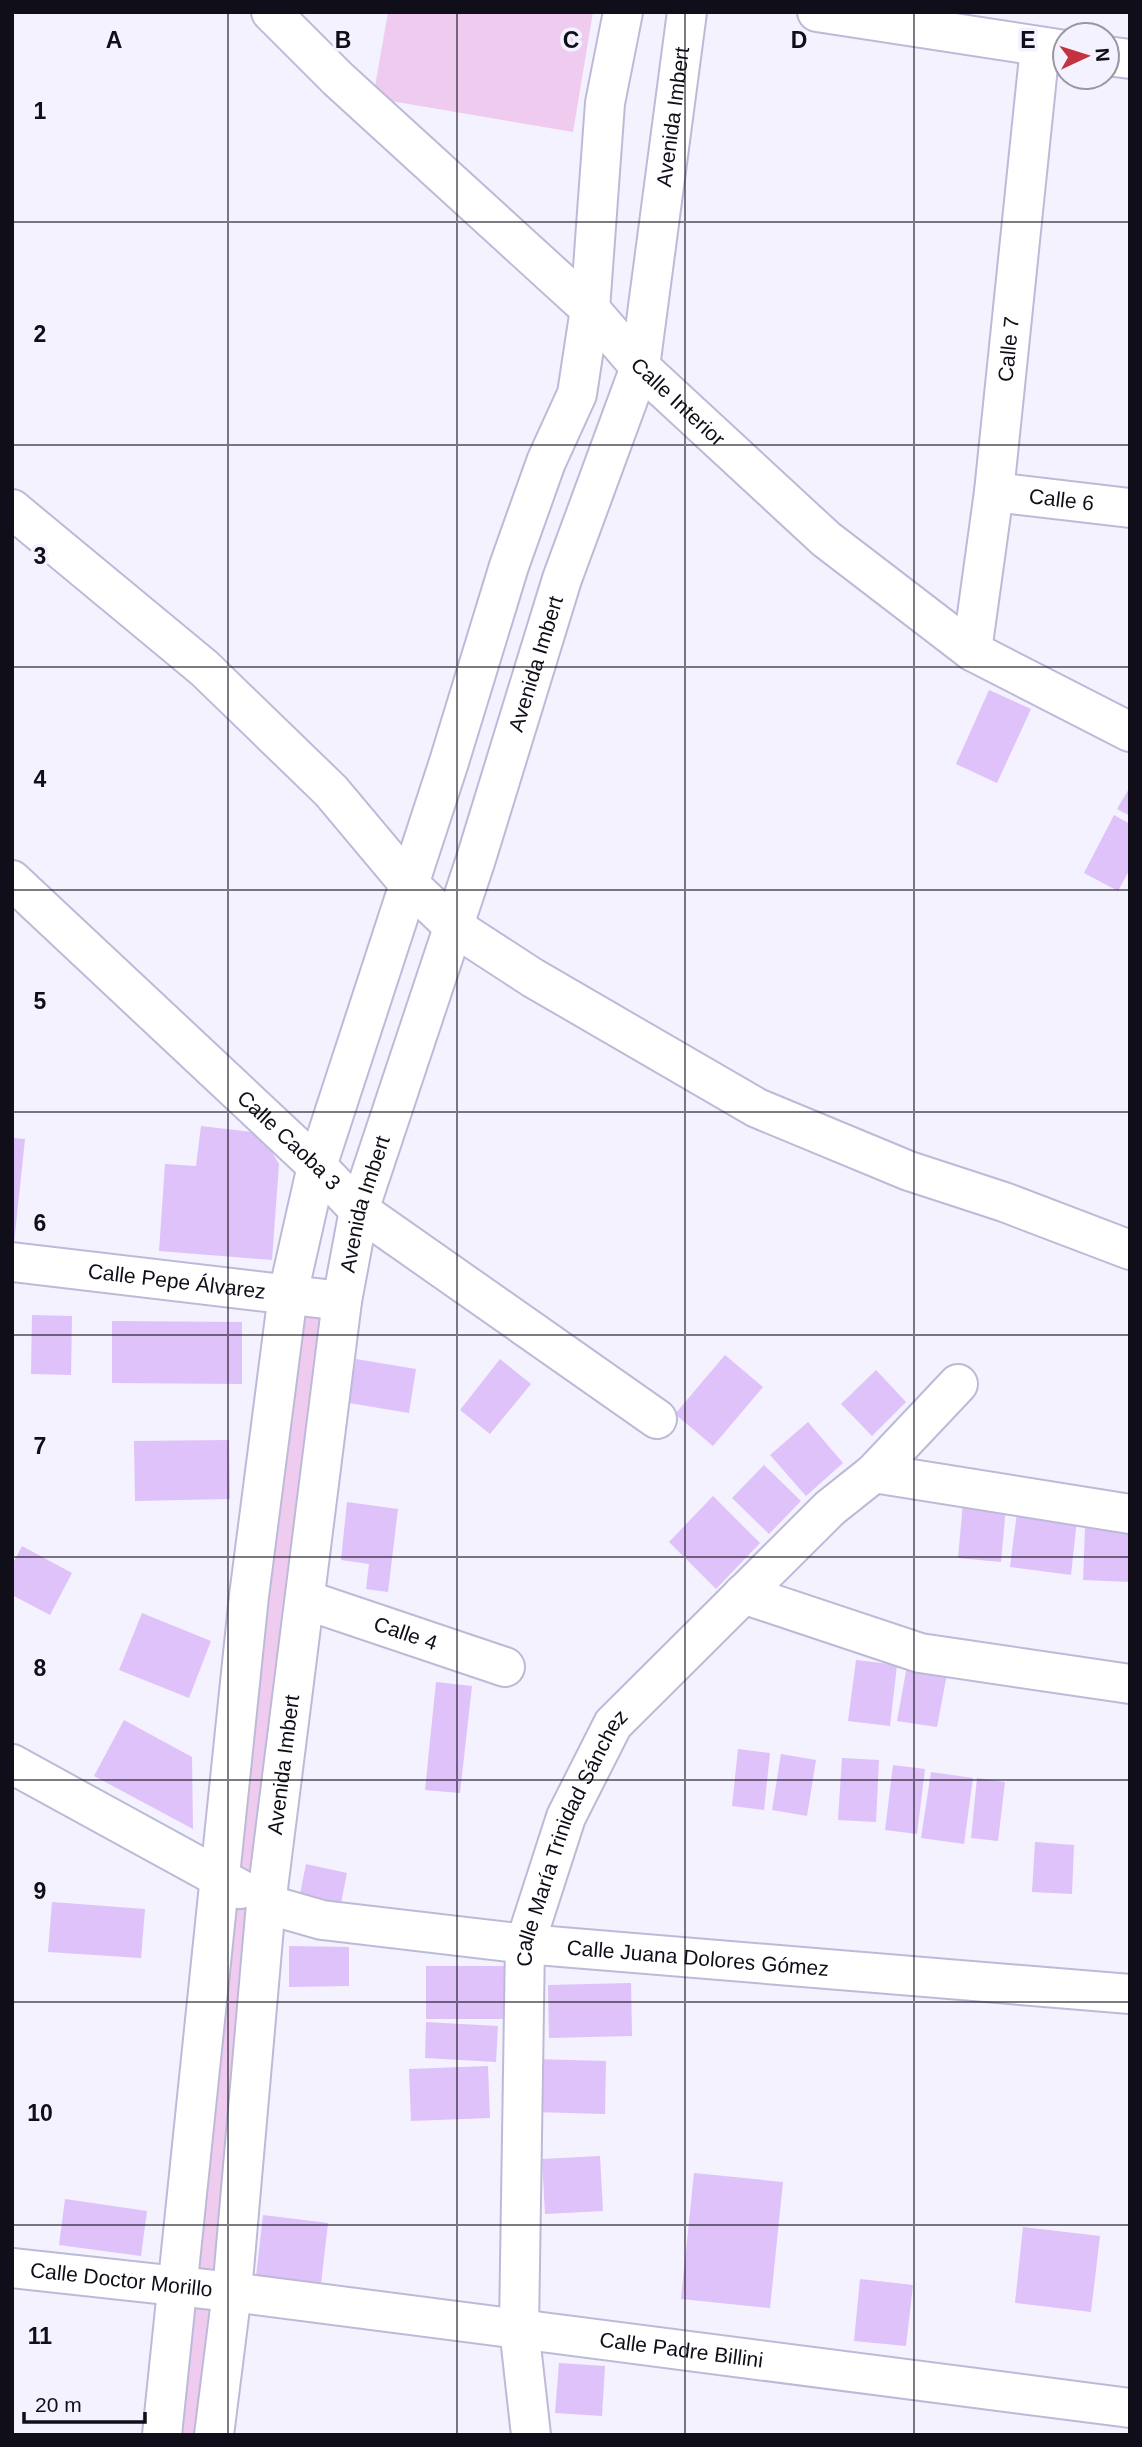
<svg xmlns="http://www.w3.org/2000/svg" width="1142" height="2447" viewBox="0 0 1142 2447" font-family="Arial,sans-serif">
  <style>
    .green { fill: #efccef }
    .building { fill: #dfc2f9 }
    .lines { fill: none; stroke-linecap: round; stroke-linejoin: round }
    .street-casing { stroke: #bdbad8; stroke-width: 42 }
    .secondary-casing { stroke: #bdbad8; stroke-width: 42 }
    .street { stroke: #fff; stroke-width: 38 }
    .secondary { stroke: #fff; stroke-width: 38 }
    .grid { fill: none; stroke: #100f19; stroke-width: 2; stroke-opacity: 0.55 }
    .labels { text-anchor: middle; stroke-width: 7; stroke-linejoin: round; paint-order: stroke }
    .street-label { font-size: 21px; fill: #100f19; stroke: #f3f2fe }
    .grid-label { font-size: 23px; text-anchor: middle; font-weight: bold; fill: #100f19; stroke: #f3f2fe; stroke-width: 7; stroke-linejoin: round; paint-order: stroke }
  </style>
  <rect width="100%" height="100%" fill="#f3f2fe"/>
  <path class="green" d="M 388,12 L 593,12 L 573,132 L 373,98 Z
    M 293,1308 L 331,1310 L 259,1880 L 235,1879 Z
    M 234,1897 L 254,1908 L 220,2281 L 194,2279 Z
    M 193,2297 L 220,2300 L 203,2435 L 177,2435 Z"/>
  <path class="building" d="M 989,690 L 1031,709 L 997,783 L 956,764 Z
    M 1130,787 L 1130,816 L 1117,809 Z
    M 1114,815 L 1130,824 L 1130,869 L 1118,891 L 1084,873 Z
    M 201,1126 L 261,1133 L 279,1164 L 272,1260 L 159,1251 L 165,1164 L 196,1166 Z
    M 12,1138 L 25,1139 L 14,1243 L 12,1242 Z
    M 32,1315 L 72,1316 L 71,1375 L 31,1374 Z
    M 112,1321 L 242,1322 L 242,1384 L 112,1383 Z
    M 725,1355 L 763,1387 L 713,1446 L 675,1414 Z
    M 356,1359 L 416,1369 L 409,1413 L 349,1403 Z
    M 500,1359 L 531,1384 L 490,1434 L 460,1410 Z
    M 876,1370 L 906,1402 L 872,1436 L 841,1404 Z
    M 808,1422 L 843,1463 L 806,1496 L 770,1455 Z
    M 229,1440 L 230,1499 L 135,1501 L 134,1441 Z
    M 764,1465 L 801,1501 L 769,1534 L 732,1498 Z
    M 713,1496 L 760,1543 L 716,1589 L 669,1542 Z
    M 347,1502 L 398,1509 L 388,1592 L 366,1589 L 369,1564 L 341,1560 Z
    M 963,1503 L 1006,1507 L 1001,1562 L 958,1558 Z
    M 1017,1512 L 1077,1519 L 1071,1575 L 1010,1567 Z
    M 1085,1527 L 1130,1528 L 1130,1582 L 1083,1580 Z
    M 22,1546 L 72,1573 L 50,1615 L 12,1595 L 12,1565 Z
    M 142,1613 L 211,1641 L 189,1698 L 119,1670 Z
    M 856,1660 L 897,1665 L 890,1726 L 848,1721 Z
    M 907,1666 L 947,1674 L 937,1727 L 897,1721 Z
    M 436,1682 L 472,1686 L 460,1793 L 425,1790 Z
    M 124,1720 L 192,1757 L 193,1829 L 94,1776 Z
    M 738,1749 L 770,1753 L 764,1810 L 732,1806 Z
    M 781,1754 L 816,1760 L 807,1816 L 772,1810 Z
    M 842,1758 L 879,1760 L 876,1822 L 838,1820 Z
    M 893,1765 L 925,1769 L 917,1834 L 885,1830 Z
    M 931,1772 L 973,1778 L 964,1844 L 921,1838 Z
    M 977,1778 L 1005,1782 L 998,1841 L 971,1838 Z
    M 1035,1842 L 1074,1845 L 1072,1894 L 1032,1892 Z
    M 306,1864 L 347,1873 L 341,1903 L 300,1894 Z
    M 52,1902 L 145,1909 L 141,1958 L 48,1952 Z
    M 289,1946 L 349,1947 L 349,1986 L 289,1987 Z
    M 426,1966 L 506,1966 L 506,2019 L 426,2019 Z
    M 631,1983 L 632,2036 L 549,2038 L 548,1985 Z
    M 426,2022 L 498,2026 L 496,2062 L 425,2058 Z
    M 534,2059 L 606,2061 L 605,2114 L 533,2112 Z
    M 488,2066 L 490,2118 L 411,2121 L 409,2069 Z
    M 600,2156 L 603,2211 L 545,2214 L 542,2159 Z
    M 694,2173 L 783,2182 L 770,2308 L 681,2299 Z
    M 65,2199 L 147,2211 L 141,2256 L 59,2245 Z
    M 263,2215 L 328,2223 L 321,2284 L 256,2276 Z
    M 1023,2227 L 1100,2236 L 1091,2312 L 1015,2303 Z
    M 860,2279 L 913,2285 L 906,2346 L 854,2341 Z
    M 559,2363 L 605,2366 L 602,2416 L 555,2413 Z"/>
  <g class="lines">
    <g class="street-casing">
      <g id="street">
        <path id="s1" d="M 271,12 L 338,79 L 590,309 L 640,367 L 826,539 L 972,651 L 1130,732"/>
        <path id="s2" d="M 994,492 L 1130,508"/>
        <path d="M 12,509 L 204,668 L 331,791 L 409,884 L 453,926 L 533,978 L 757,1108 L 909,1171 L 1004,1202 L 1130,1250"/>
        <path id="s3" d="M 972,651 L 994,492 L 1040,47"/>
        <path id="s4" d="M 12,880 L 317,1166 L 359,1210 L 657,1419"/>
        <path id="s5" d="M 12,1262 L 342,1301"/>
        <path d="M 874,1473 L 1130,1514"/>
        <path d="M 743,1594 L 920,1653 L 1130,1684"/>
        <path id="s6" d="M 306,1600 L 505,1667"/>
        <path id="s7" d="M 266,1904 L 322,1920 L 525,1944 L 1130,1994"/>
        <path id="s8" d="M 12,2268 L 232,2292"/>
        <path id="s9" d="M 531,2435 L 519,2328 L 525,1944 L 566,1817 L 613,1724 L 830,1508 L 874,1473 L 958,1384"/>
      </g>
    </g>
    <g class="secondary-casing">
      <g id="secondary">
        <path d="M 817,12 L 1065,50"/>
        <path d="M 1107,56 L 1130,59"/>
        <path d="M 12,1764 L 240,1889"/>
        <path id="s10" d="M 232,2292 L 1130,2408"/>
        <path d="M 162,2435 L 249,1596 L 288,1294 L 317,1166 L 449,762 L 509,566 L 546,462 L 577,394 L 590,309 L 605,103 L 623,12"/>
        <path id="s11" d="M 214,2435 L 232,2292 L 266,1904 L 342,1301 L 359,1210 L 476,859 L 562,579 L 640,367 L 687,12"/>
      </g>
    </g>
    <use href="#street" class="street"/>
    <use href="#secondary" class="secondary"/>
  </g>
  <path class="grid" d="M 228,12 L 228,2435M 457,12 L 457,2435M 685,12 L 685,2435M 914,12 L 914,2435M 12,222 L 1130,222M 12,445 L 1130,445M 12,667 L 1130,667M 12,890 L 1130,890M 12,1112 L 1130,1112M 12,1335 L 1130,1335M 12,1557 L 1130,1557M 12,1780 L 1130,1780M 12,2002 L 1130,2002M 12,2225 L 1130,2225"/>
  <g class="labels">
    <g class="street-label">
      <text dy="7" stroke="none"><textPath href="#s11" startOffset="2375">Avenida Imbert</textPath></text>
      <text dy="7" stroke="none"><textPath href="#s3" startOffset="304">Calle 7</textPath></text>
      <text dy="7" stroke="none"><textPath href="#s1" startOffset="564">Calle Interior</textPath></text>
      <text dy="7" stroke="none"><textPath href="#s2" startOffset="68">Calle 6</textPath></text>
      <text dy="7" stroke="none"><textPath href="#s11" startOffset="1808">Avenida Imbert</textPath></text>
      <text dy="7" stroke="none"><textPath href="#s4" startOffset="380">Calle Caoba 3</textPath></text>
      <text dy="7" stroke="none"><textPath href="#s11" startOffset="1241">Avenida Imbert</textPath></text>
      <text dy="7" stroke="none"><textPath href="#s5" startOffset="166">Calle Pepe Álvarez</textPath></text>
      <text dy="7" stroke="none"><textPath href="#s6" startOffset="105">Calle 4</textPath></text>
      <text dy="7" stroke="none"><textPath href="#s11" startOffset="674">Avenida Imbert</textPath></text>
      <text dy="7" stroke="none"><textPath href="#s9" startOffset="607">Calle María Trinidad Sánchez</textPath></text>
      <text dy="7" stroke="none"><textPath href="#s7" startOffset="436">Calle Juana Dolores Gómez</textPath></text>
      <text dy="7" stroke="none"><textPath href="#s8" startOffset="110">Calle Doctor Morillo</textPath></text>
      <text dy="7" stroke="none"><textPath href="#s10" startOffset="453">Calle Padre Billini</textPath></text>
    </g>
  </g>
  <g class="grid-label">
    <text x="114" y="48">A</text>
    <text x="343" y="48">B</text>
    <text x="571" y="48">C</text>
    <text x="799" y="48">D</text>
    <text x="1028" y="48">E</text>
    <text x="40" y="119">1</text>
    <text x="40" y="342">2</text>
    <text x="40" y="564">3</text>
    <text x="40" y="787">4</text>
    <text x="40" y="1009">5</text>
    <text x="40" y="1231">6</text>
    <text x="40" y="1454">7</text>
    <text x="40" y="1676">8</text>
    <text x="40" y="1899">9</text>
    <text x="40" y="2121">10</text>
    <text x="40" y="2344">11</text>
  </g>
  <rect width="1142" height="2447" fill="none" stroke="#100f19" stroke-width="28"/>
  <g transform="translate(1086 56) rotate(86)"><circle r="33" fill="#f3f2fe" stroke="#9897a2" stroke-width="2"/>
  <path d="M0-5L12 26L0 18L-12 26Z" fill="#c43440"/>
  <text y="-10" font-size="19" font-weight="bold" text-anchor="middle" fill="#100f19">N</text>
  </g>
  <path d="M24 2412v10h121v-10" fill="none" stroke="#100f19" stroke-width="3.5"/>
  <text x="35" y="2412" font-size="21" fill="#100f19" stroke="#f3f2fe" stroke-width="5" paint-order="stroke">20 m</text>
</svg>
